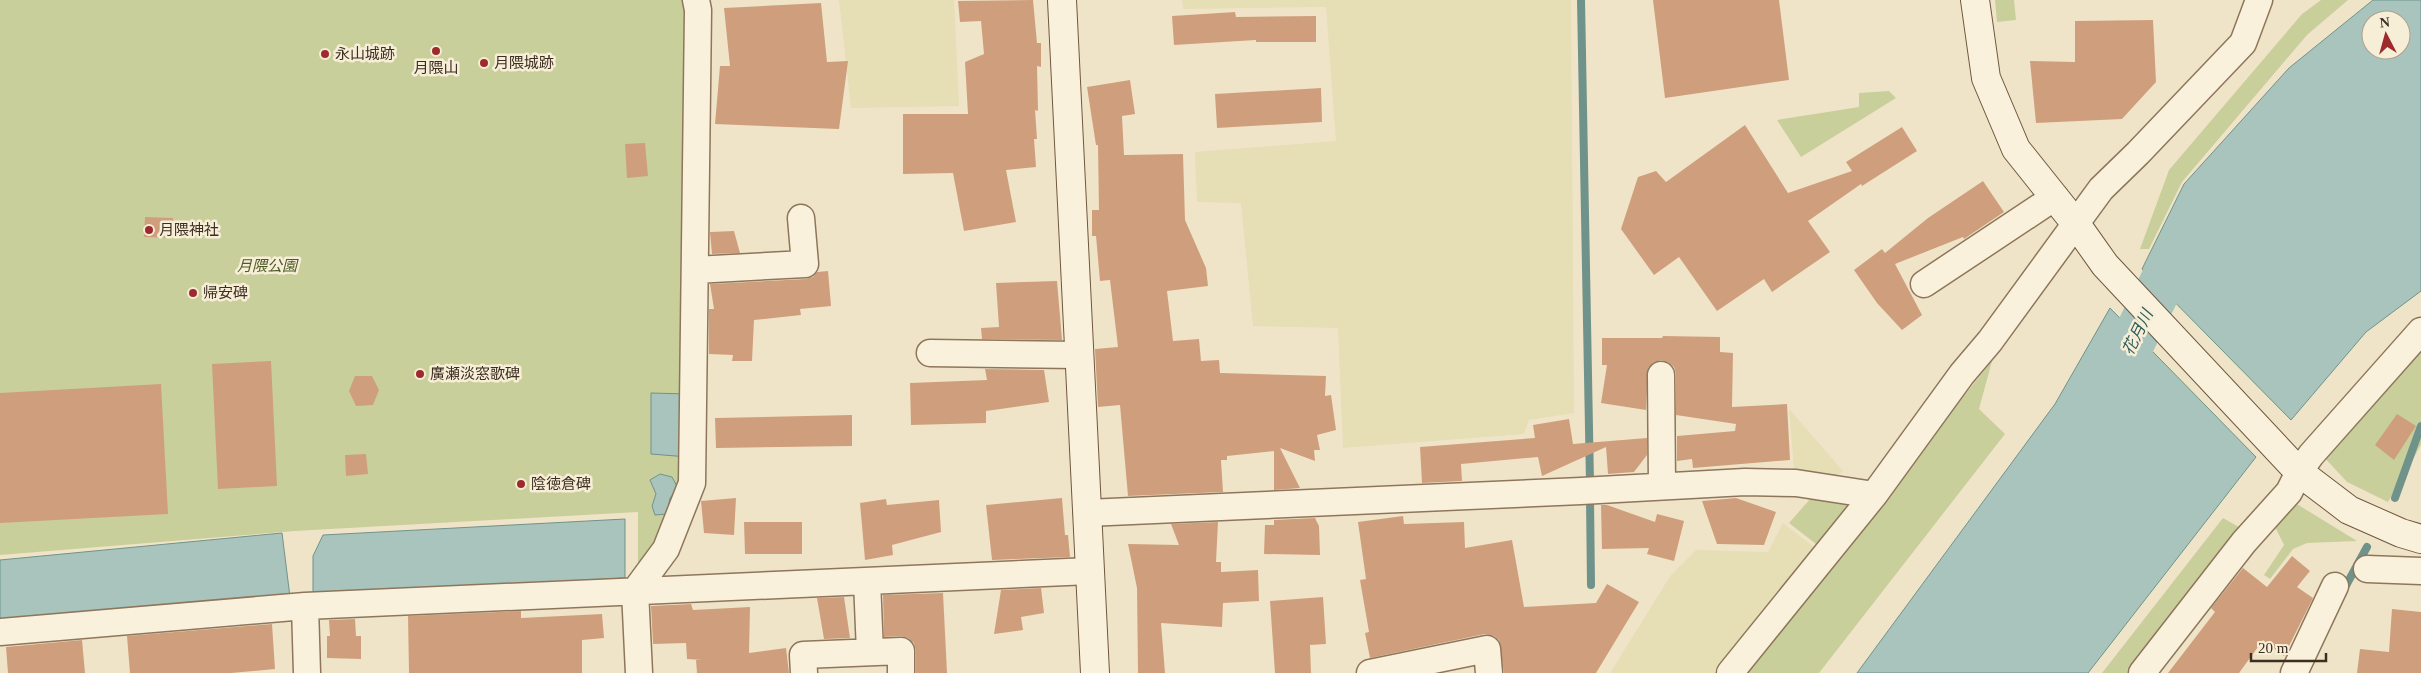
<svg xmlns="http://www.w3.org/2000/svg" width="2421" height="673" viewBox="0 0 2421 673" font-family="'Times New Roman','Noto Sans JP',serif">
  <style>
    .farmland { fill: #e6deb5 }
    .green { fill: #c9cf9b }
    .water { fill: #a9c4bc; stroke: #6f938a; fill-rule: evenodd }
    .lines { fill: none; stroke-linecap: round; stroke-linejoin: round }
    .stream { stroke: #6f938a; stroke-width: 8 }
    .river { stroke: #a9c4bc; stroke-width: 45 }
    .building { fill: #cf9f7d }
    .street-casing { stroke: #8d765c; stroke-width: 29 }
    .secondary-casing { stroke: #6f573f; stroke-width: 30 }
    .street { stroke: #faf1dc; stroke-width: 26 }
    .secondary { stroke: #faf1dc; stroke-width: 28 }
    .poi-dot { fill: #9e2a2b; stroke: #f7eed8; stroke-width: 2 }
    .labels { text-anchor: middle; stroke-width: 5; stroke-linejoin: round; paint-order: stroke }
    .poi-label { font-size: 15px; fill: #3d2e20; stroke: #f7eed8; text-anchor: start }
    .park-label { font-size: 15px; font-style: italic; fill: #4d5a26; stroke: #f7eed8 }
    .water-label { font-size: 16px; font-style: italic; fill: #2f5d5a; stroke: #f7eed8 }
  </style>
  <rect width="100%" height="100%" fill="#f0e4c8"/>
  <path class="farmland" d="M 839,0 L 954,0 L 959,106 L 851,108 Z
    M 1182,0 L 1571,0 L 1574,413 L 1529,420 L 1524,434 L 1343,448 L 1338,328 L 1253,326 L 1241,203 L 1197,202 L 1195,152 L 1336,141 L 1326,7 L 1183,9 Z
    M 1789,409 L 1843,471 L 1827,484 L 1795,480 Z
    M 1783,523 L 1819,551 L 1717,673 L 1610,673 L 1671,575 L 1696,550 L 1768,552 Z"/>
  <path class="green" d="M 0,0 L 683,0 L 686,22 L 684,482 L 661,542 L 638,572 L 638,512 L 295,531 L 0,555 Z
    M 1995,0 L 2014,0 L 2016,20 L 1997,22 Z
    M 2321,0 L 2348,0 L 2307,35 L 2182,182 L 2149,249 L 2140,249 L 2169,170 L 2302,14 Z
    M 1889,91 L 1896,98 L 1801,157 L 1777,120 L 1859,107 L 1859,93 Z
    M 2421,339 L 2421,445 L 2388,502 L 2347,482 L 2322,455 Z
    M 1992,361 L 1979,409 L 2005,434 L 1819,673 L 1741,673 Z
    M 1870,496 L 1825,551 L 1789,523 L 1811,498 Z
    M 2292,501 L 2357,541 L 2307,543 L 2293,549 L 2270,579 L 2264,575 L 2284,545 L 2273,523 Z
    M 2223,518 L 2239,527 L 2128,673 L 2102,673 Z"/>
  <path class="water" d="M 2373,0 L 2421,0 L 2421,291 L 2366,332 L 2291,420 L 2142,269 L 2184,184 L 2289,68 ZM 2371,20 L 2401,20 L 2401,50 L 2371,50 Z
    M 2110,308 L 2256,457 L 2088,673 L 1857,673 L 2055,404 Z
    M 651,393 L 688,394 L 688,457 L 651,454 Z
    M 660,474 L 672,477 L 678,488 L 670,498 L 667,514 L 655,515 L 652,506 L 656,494 L 650,480 Z
    M 625,519 L 625,578 L 313,595 L 313,556 L 323,535 Z
    M 282,533 L 290,597 L 0,621 L 0,560 Z"/>
  <g class="lines">
    <path class="stream" d="M 1581,0 L 1590,482
      M 1590,498 L 1591,585
      M 2395,498 L 2421,426
      M 2343,591 L 2367,547"/>
    <path class="river" d="M 2109,390 L 2167,272 L 2192,235"/>
  </g>
  <path class="building" d="M 1033,0 L 1037,43 L 1041,43 L 1041,67 L 1037,66 L 1038,111 L 1035,110 L 1037,139 L 1034,139 L 1036,167 L 1006,170 L 1016,222 L 964,231 L 953,173 L 903,174 L 903,114 L 968,114 L 965,62 L 984,54 L 981,21 L 960,22 L 958,1 Z
    M 1653,0 L 1779,0 L 1789,80 L 1665,98 Z
    M 821,3 L 827,62 L 848,61 L 839,129 L 715,124 L 720,66 L 730,66 L 724,8 Z
    M 1235,12 L 1236,17 L 1316,16 L 1316,42 L 1256,42 L 1256,40 L 1174,45 L 1172,16 Z
    M 2153,20 L 2156,82 L 2122,119 L 2036,123 L 2030,61 L 2075,62 L 2075,21 Z
    M 1130,80 L 1135,114 L 1122,116 L 1124,155 L 1183,154 L 1185,220 L 1206,268 L 1208,286 L 1167,291 L 1173,341 L 1199,339 L 1201,361 L 1219,360 L 1220,373 L 1326,376 L 1325,396 L 1331,395 L 1336,430 L 1317,435 L 1320,450 L 1314,450 L 1315,461 L 1280,448 L 1300,488 L 1274,490 L 1274,451 L 1227,456 L 1227,460 L 1221,460 L 1223,492 L 1128,496 L 1120,405 L 1098,407 L 1095,349 L 1118,347 L 1110,280 L 1100,281 L 1096,236 L 1092,236 L 1092,210 L 1099,210 L 1098,145 L 1096,145 L 1087,87 Z
    M 1321,88 L 1322,122 L 1217,128 L 1215,94 Z
    M 1745,125 L 1788,193 L 1852,171 L 1846,162 L 1902,127 L 1917,151 L 1862,186 L 1861,184 L 1808,221 L 1830,252 L 1772,292 L 1764,279 L 1717,311 L 1679,257 L 1654,275 L 1621,229 L 1638,177 L 1656,171 L 1666,182 Z
    M 645,143 L 648,176 L 627,178 L 625,144 Z
    M 1983,181 L 2004,212 L 1964,239 L 1963,237 L 1895,264 L 1922,315 L 1902,330 L 1877,303 L 1854,270 L 1882,249 L 1885,253 L 1928,218 Z
    M 145,217 L 173,218 L 173,238 L 144,237 Z
    M 734,231 L 740,253 L 712,254 L 710,232 Z
    M 828,271 L 831,306 L 800,309 L 801,315 L 754,320 L 752,361 L 732,361 L 733,355 L 709,354 L 709,309 L 714,309 L 710,284 L 806,279 L 813,277 L 817,272 Z
    M 1057,281 L 1062,340 L 982,339 L 981,328 L 999,327 L 996,283 Z
    M 1663,336 L 1720,337 L 1720,352 L 1733,353 L 1732,407 L 1787,404 L 1790,460 L 1693,468 L 1692,459 L 1677,461 L 1677,436 L 1735,431 L 1736,424 L 1676,415 L 1676,374 L 1674,367 L 1668,362 L 1661,360 L 1654,362 L 1648,368 L 1646,410 L 1601,403 L 1607,365 L 1602,365 L 1602,338 L 1662,338 Z
    M 271,361 L 277,486 L 218,489 L 212,364 Z
    M 985,369 L 1044,370 L 1049,402 L 986,411 L 986,423 L 911,425 L 910,383 L 987,380 Z
    M 355,376 L 372,376 L 379,390 L 373,405 L 356,406 L 349,391 Z
    M 161,384 L 168,514 L 0,523 L 0,393 Z
    M 2397,414 L 2416,426 L 2394,460 L 2375,445 Z
    M 852,415 L 852,446 L 716,448 L 715,418 Z
    M 1569,419 L 1573,444 L 1647,438 L 1647,455 L 1634,472 L 1608,474 L 1606,447 L 1542,476 L 1538,457 L 1461,464 L 1462,481 L 1422,483 L 1420,447 L 1535,438 L 1533,425 Z
    M 366,454 L 368,474 L 346,476 L 345,455 Z
    M 736,498 L 734,535 L 704,533 L 701,501 Z
    M 1062,498 L 1065,535 L 1068,535 L 1070,557 L 992,560 L 986,505 Z
    M 1736,498 L 1776,512 L 1764,545 L 1717,544 L 1702,501 Z
    M 886,499 L 887,505 L 939,500 L 941,532 L 892,545 L 893,555 L 865,560 L 860,503 Z
    M 1601,505 L 1607,505 L 1655,522 L 1657,514 L 1684,521 L 1674,561 L 1647,554 L 1649,548 L 1602,549 Z
    M 1403,516 L 1404,524 L 1464,522 L 1465,548 L 1512,540 L 1524,607 L 1596,603 L 1607,584 L 1639,602 L 1596,673 L 1504,673 L 1499,640 L 1494,636 L 1485,634 L 1370,658 L 1365,633 L 1369,632 L 1360,580 L 1366,579 L 1358,522 Z
    M 1315,518 L 1319,526 L 1320,555 L 1264,554 L 1265,525 L 1274,525 L 1274,520 Z
    M 744,522 L 802,522 L 802,554 L 745,554 Z
    M 1218,522 L 1216,562 L 1221,562 L 1221,572 L 1258,570 L 1259,601 L 1223,603 L 1222,627 L 1161,623 L 1165,673 L 1138,673 L 1137,588 L 1128,544 L 1179,545 L 1171,524 Z
    M 2292,556 L 2310,571 L 2297,587 L 2313,598 L 2284,656 L 2263,640 L 2239,673 L 2168,673 L 2215,612 L 2211,608 L 2243,568 L 2267,587 Z
    M 1041,588 L 1044,613 L 1021,617 L 1023,630 L 994,634 L 1001,590 Z
    M 943,593 L 947,673 L 916,673 L 916,651 L 914,643 L 908,638 L 901,636 L 884,637 L 883,595 Z
    M 844,597 L 850,638 L 824,639 L 817,598 Z
    M 1323,597 L 1326,644 L 1310,645 L 1311,673 L 1275,673 L 1270,601 Z
    M 691,604 L 693,610 L 750,607 L 749,653 L 786,648 L 789,673 L 697,673 L 696,660 L 702,660 L 687,659 L 686,643 L 653,644 L 651,606 Z
    M 2392,609 L 2421,612 L 2421,673 L 2357,673 L 2360,649 L 2389,652 Z
    M 521,611 L 521,618 L 602,614 L 604,638 L 582,640 L 582,673 L 409,673 L 408,616 Z
    M 355,619 L 356,636 L 361,636 L 361,659 L 327,658 L 327,636 L 330,636 L 329,620 Z
    M 272,624 L 275,669 L 231,673 L 130,673 L 127,636 Z
    M 82,640 L 85,673 L 8,673 L 6,647 Z"/>
  <g class="lines">
    <g class="street-casing">
      <path id="street" d="M 695,270 L 805,264 L 801,218
        M 1924,284 L 2055,197
        M 930,353 L 1079,355
        M 1661,375 L 1662,485
        M 1087,513 L 1581,491 L 1745,482 L 1796,483 L 1874,495
        M 2367,569 L 2421,571
        M 867,581 L 870,652
        M 305,606 L 307,673
        M 0,632 L 305,606 L 1090,571
        M 639,673 L 635,591 L 666,549 L 692,483 L 698,10 L 696,0
        M 804,673 L 803,655 L 901,651 L 901,673
        M 1370,673 L 1487,649 L 1489,673
        M 1730,673 L 1874,495 L 1962,374 L 1990,341 L 2101,189 L 2138,153 L 2243,43 L 2259,0
        M 2142,673 L 2244,542 L 2289,492 L 2299,472 L 2311,455 L 2421,331
        M 2294,673 L 2335,586"/>
    </g>
    <g class="secondary-casing">
      <path id="secondary" d="M 1062,0 L 1095,673
        M 1975,0 L 1986,78 L 2016,149 L 2076,224 L 2105,265 L 2299,472 L 2349,510 L 2401,533 L 2421,539"/>
    </g>
    <use href="#street" class="street"/>
    <use href="#secondary" class="secondary"/>
  </g>
  <g class="poi-dot">
    <circle cx="436" cy="51" r="5"/>
    <circle cx="325" cy="54" r="5"/>
    <circle cx="484" cy="63" r="5"/>
    <circle cx="149" cy="230" r="5"/>
    <circle cx="193" cy="293" r="5"/>
    <circle cx="420" cy="374" r="5"/>
    <circle cx="521" cy="484" r="5"/>
  </g>
  <g class="labels">
    <g class="poi-label">
      <text x="335" y="59">永山城跡</text>
      <text x="494" y="68">月隈城跡</text>
      <text x="436" y="73" text-anchor="middle">月隈山</text>
      <text x="159" y="235">月隈神社</text>
      <text x="203" y="298">帰安碑</text>
      <text x="430" y="379">廣瀬淡窓歌碑</text>
      <text x="531" y="489">陰徳倉碑</text>
    </g>
    <g class="park-label">
      <text x="267" y="271">月隈公園</text>
    </g>
    <g class="water-label">
      <text transform="translate(2137 332) rotate(-64)" y="6">花月川</text>
    </g>
  </g>
  <g transform="translate(2386 35) rotate(354)"><circle r="24" fill="#f7eed8" stroke="#ada18e"/>
  <path d="M0-4L9 19L0 12L-9 19Z" fill="#9e2a2b"/>
  <text y="-8" font-size="14" font-weight="bold" text-anchor="middle" fill="#3d2e20">N</text>
  </g>
  <path d="M2251 653v8h75v-8" fill="none" stroke="#3d2e20" stroke-width="2.5"/>
  <text x="2258" y="653" font-size="15" fill="#3d2e20" stroke="#f7eed8" stroke-width="4" paint-order="stroke">20 m</text>
</svg>
